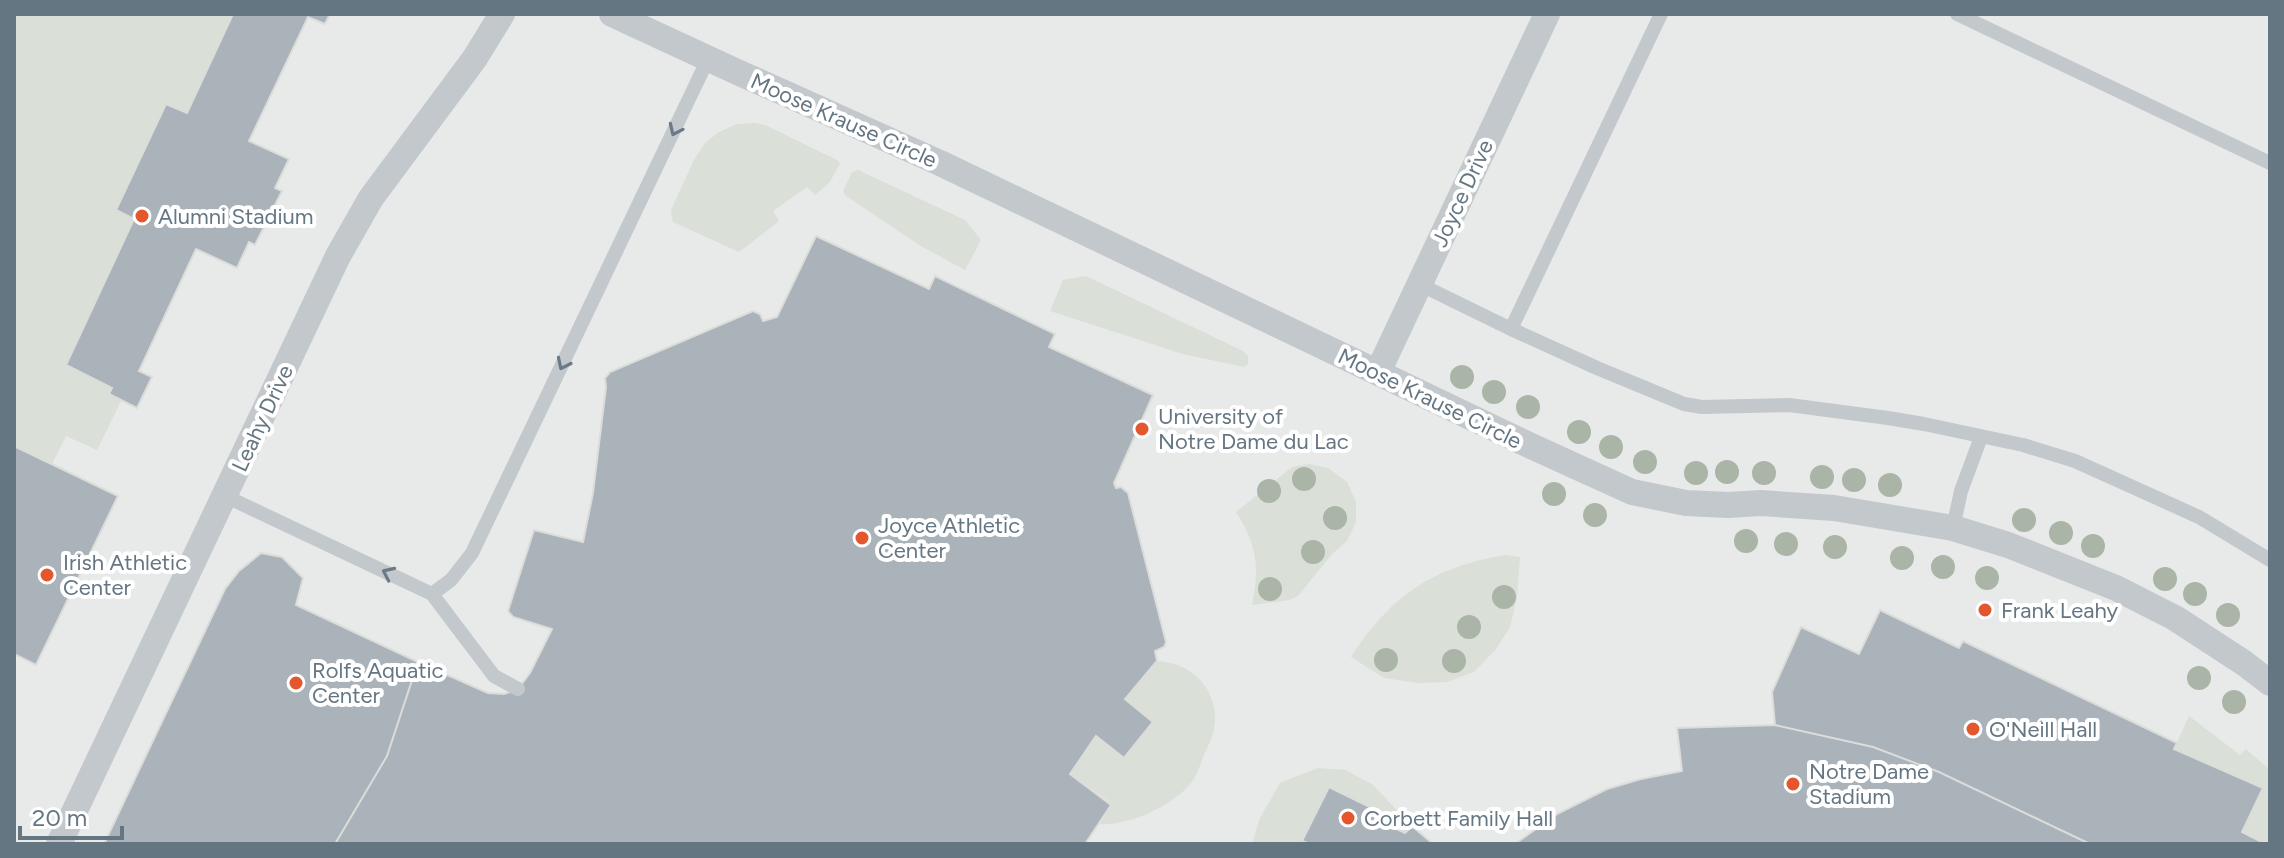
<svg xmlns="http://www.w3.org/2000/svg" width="2284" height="858" viewBox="0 0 2284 858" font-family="Figtree,sans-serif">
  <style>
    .built { fill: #e8e9e9 }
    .green { fill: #dadfd7 }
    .building { fill: #aab3b9; stroke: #dcdcda; stroke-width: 2 }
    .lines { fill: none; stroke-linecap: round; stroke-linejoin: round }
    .lane { stroke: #c3c8cc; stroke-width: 14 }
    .street { stroke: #c3c8cc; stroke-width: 26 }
    .tree { fill: #aab4a7 }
    .oneway { stroke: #6a7a87 }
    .poi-dot { fill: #e4572e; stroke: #fff; stroke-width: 3 }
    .labels { text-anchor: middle; stroke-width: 8; stroke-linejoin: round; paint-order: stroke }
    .street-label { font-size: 22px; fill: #657683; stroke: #fff }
    .poi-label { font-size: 22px; fill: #657683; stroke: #fff; text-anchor: start }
  </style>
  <rect width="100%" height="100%" fill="#fafaf8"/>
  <path class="built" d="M 14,14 L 2270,14 L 2270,844 L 14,844 Z"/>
  <path class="green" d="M 14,14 L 330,14 L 325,24 L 307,17 L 249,140 L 289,159 L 275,187 L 282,191 L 255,245 L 249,243 L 237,268 L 196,249 L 139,370 L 152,377 L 137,408 L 121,401 L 97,450 L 66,436 L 52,464 L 14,446 Z
    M 755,123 L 765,125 L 837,160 L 840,163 L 830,182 L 815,195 L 807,187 L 773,211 L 779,221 L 739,252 L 673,222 L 671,210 L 694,160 L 705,143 L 719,132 L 737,124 Z
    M 858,170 L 965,220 L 981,240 L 965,270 L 919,245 L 845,195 L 843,191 L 852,172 Z
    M 1086,276 L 1243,351 L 1248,356 L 1248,364 L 1244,367 L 1183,354 L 1050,311 L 1063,280 Z
    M 1309,464 L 1328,468 L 1347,482 L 1356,502 L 1356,522 L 1347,541 L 1333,553 L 1298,596 L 1289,600 L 1252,605 C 1260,566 1257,545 1236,512 L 1292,467 Z
    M 1505,555 L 1520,557 L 1517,597 L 1510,627 L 1496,649 L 1474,672 L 1447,682 L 1418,683 L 1384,678 L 1351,657 C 1392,595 1431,568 1505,555 Z
    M 1157,661 C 1188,663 1212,682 1215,715 C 1216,730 1209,744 1203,757 C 1200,764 1198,774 1193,780 C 1176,805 1129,826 1100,824 L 1111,805 L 1109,801 L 1070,774 L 1096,736 L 1124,758 L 1153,723 L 1125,699 Z
    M 2189,716 L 2240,755 L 2246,749 L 2270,770 L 2270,844 L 2266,844 L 2242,832 L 2262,788 L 2174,749 Z
    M 1318,768 L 1345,770 L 1372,784 L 1412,826 L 1405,833 L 1380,821 L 1384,814 L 1303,841 L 1310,844 L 1252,844 L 1260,818 L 1280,783 Z"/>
  <path class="building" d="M 233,14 L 330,14 L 325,24 L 308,17 L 249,141 L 289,159 L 275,188 L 282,191 L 255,245 L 249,242 L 237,268 L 196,249 L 139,371 L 152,377 L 137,408 L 109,394 L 112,388 L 66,365 L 134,219 L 116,210 L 166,104 L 187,113 Z
    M 816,236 L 929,289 L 935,276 L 1055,334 L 1049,347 L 1153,395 L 1114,483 L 1116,488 L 1121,487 L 1128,493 L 1166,642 L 1164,647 L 1155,651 L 1157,661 L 1125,699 L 1153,722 L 1124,758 L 1096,736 L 1070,774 L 1111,805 L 1085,844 L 335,844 L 387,756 L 418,662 L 488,693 L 504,694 L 518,689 L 530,673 L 552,629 L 513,617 L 508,611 L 534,530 L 583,542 L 593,493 L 606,387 L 605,378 L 610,372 L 753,311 L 760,314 L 763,321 L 777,317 Z
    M 14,446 L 118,496 L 36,665 L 14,654 Z
    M 261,553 L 282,557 L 303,578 L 296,605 L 418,662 L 387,756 L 335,844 L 104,844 L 225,589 L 239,571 Z
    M 1880,610 L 1959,648 L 1963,641 L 2177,743 L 2174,749 L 2263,788 L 2242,832 L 2266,844 L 2090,844 L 1939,772 L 1873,747 L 1775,725 L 1772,692 L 1801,627 L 1859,654 Z
    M 1775,725 L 1873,747 L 1939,772 L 2090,844 L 1515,844 L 1557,814 L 1607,789 L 1641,779 L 1682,771 L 1677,728 Z
    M 1329,787 L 1384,814 L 1380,821 L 1405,833 L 1412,826 L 1433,844 L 1310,844 L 1302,841 Z"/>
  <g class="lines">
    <path class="lane" d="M 1661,14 L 1511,329 L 1597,368 L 1684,404 L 1702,407 L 1789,405 L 1888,418 L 1924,424 L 2023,445 L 2075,461 L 2199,517 L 2270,560
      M 1957,14 L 2270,163
      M 1419,284 L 1511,329
      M 225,496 L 432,594 L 451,580 L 472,553 L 708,59
      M 1953,528 L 1961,491 L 1981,437
      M 432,594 L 494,676 L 518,689"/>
    <path class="street" d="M 612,14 L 735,71 L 940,163 L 1531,446 L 1632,492 L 1686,503 L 1728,505 L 1761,503 L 1834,508 L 1953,528 L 2008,545 L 2116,588 L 2175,618 L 2244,663 L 2270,683
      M 1378,372 L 1547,14
      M 59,844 L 338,256 L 371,198 L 475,58 L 502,14"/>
  </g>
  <g class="tree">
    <circle cx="1462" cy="377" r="12"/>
    <circle cx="1494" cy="392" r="12"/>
    <circle cx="1528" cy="407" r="12"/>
    <circle cx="1579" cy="432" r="12"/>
    <circle cx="1611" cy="447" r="12"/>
    <circle cx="1645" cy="462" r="12"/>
    <circle cx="1727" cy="472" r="12"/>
    <circle cx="1696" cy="473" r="12"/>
    <circle cx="1764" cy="473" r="12"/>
    <circle cx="1822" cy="477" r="12"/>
    <circle cx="1304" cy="479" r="12"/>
    <circle cx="1854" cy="480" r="12"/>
    <circle cx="1890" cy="485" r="12"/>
    <circle cx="1269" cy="491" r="12"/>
    <circle cx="1554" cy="494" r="12"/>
    <circle cx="1595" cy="515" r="12"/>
    <circle cx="1335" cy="518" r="12"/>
    <circle cx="2024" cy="520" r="12"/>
    <circle cx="2061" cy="533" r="12"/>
    <circle cx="1746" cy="541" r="12"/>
    <circle cx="1786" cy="544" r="12"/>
    <circle cx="2093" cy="546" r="12"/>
    <circle cx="1835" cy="547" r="12"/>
    <circle cx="1313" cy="552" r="12"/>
    <circle cx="1902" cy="558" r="12"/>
    <circle cx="1943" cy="567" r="12"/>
    <circle cx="1987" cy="578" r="12"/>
    <circle cx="2165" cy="579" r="12"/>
    <circle cx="1270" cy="589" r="12"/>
    <circle cx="2195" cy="594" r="12"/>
    <circle cx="1504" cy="597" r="12"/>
    <circle cx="2228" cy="615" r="12"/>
    <circle cx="1469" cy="627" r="12"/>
    <circle cx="1386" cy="660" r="12"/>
    <circle cx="1454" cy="661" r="12"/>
    <circle cx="2199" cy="678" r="12"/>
    <circle cx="2234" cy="702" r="12"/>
  </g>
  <defs><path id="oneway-chevron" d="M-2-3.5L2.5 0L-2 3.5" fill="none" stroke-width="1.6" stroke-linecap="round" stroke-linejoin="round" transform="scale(2)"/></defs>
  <g class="oneway">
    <use href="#oneway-chevron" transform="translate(675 130) rotate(115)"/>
    <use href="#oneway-chevron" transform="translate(563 364) rotate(116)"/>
    <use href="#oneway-chevron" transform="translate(388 573) rotate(-155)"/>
  </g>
  <g class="poi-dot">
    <circle cx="142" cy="216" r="8"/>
    <circle cx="1142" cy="429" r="8"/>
    <circle cx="862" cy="538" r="8"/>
    <circle cx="47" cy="575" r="8"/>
    <circle cx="1985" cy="610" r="8"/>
    <circle cx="296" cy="683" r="8"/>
    <circle cx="1973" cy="729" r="8"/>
    <circle cx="1793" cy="784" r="8"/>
    <circle cx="1348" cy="818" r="8"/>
  </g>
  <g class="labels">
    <g class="street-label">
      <text transform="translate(844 120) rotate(24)" y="8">Moose Krause Circle</text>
      <text transform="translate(1462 193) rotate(-65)" y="8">Joyce Drive</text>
      <text transform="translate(1430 398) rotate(26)" y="8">Moose Krause Circle</text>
      <text transform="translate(262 418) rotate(-65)" y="8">Leahy Drive</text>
    </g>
    <g class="poi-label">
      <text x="158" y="224">Alumni Stadium</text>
      <text x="1158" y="424">University of<tspan x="1158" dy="25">Notre Dame du Lac</tspan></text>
      <text x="878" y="533">Joyce Athletic<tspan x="878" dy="25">Center</tspan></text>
      <text x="63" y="570">Irish Athletic<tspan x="63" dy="25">Center</tspan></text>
      <text x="2001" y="618">Frank Leahy</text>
      <text x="312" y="678">Rolfs Aquatic<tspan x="312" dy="25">Center</tspan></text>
      <text x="1989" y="737">O'Neill Hall</text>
      <text x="1809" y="779">Notre Dame<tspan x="1809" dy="25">Stadium</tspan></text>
      <text x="1364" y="826">Corbett Family Hall</text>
    </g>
  </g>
  <rect width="2284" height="858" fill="none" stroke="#657683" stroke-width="32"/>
  <path d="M20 826v12h102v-12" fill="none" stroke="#657683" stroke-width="4"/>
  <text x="32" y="826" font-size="24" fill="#657683" stroke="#ffffff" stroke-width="6" paint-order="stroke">20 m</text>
</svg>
